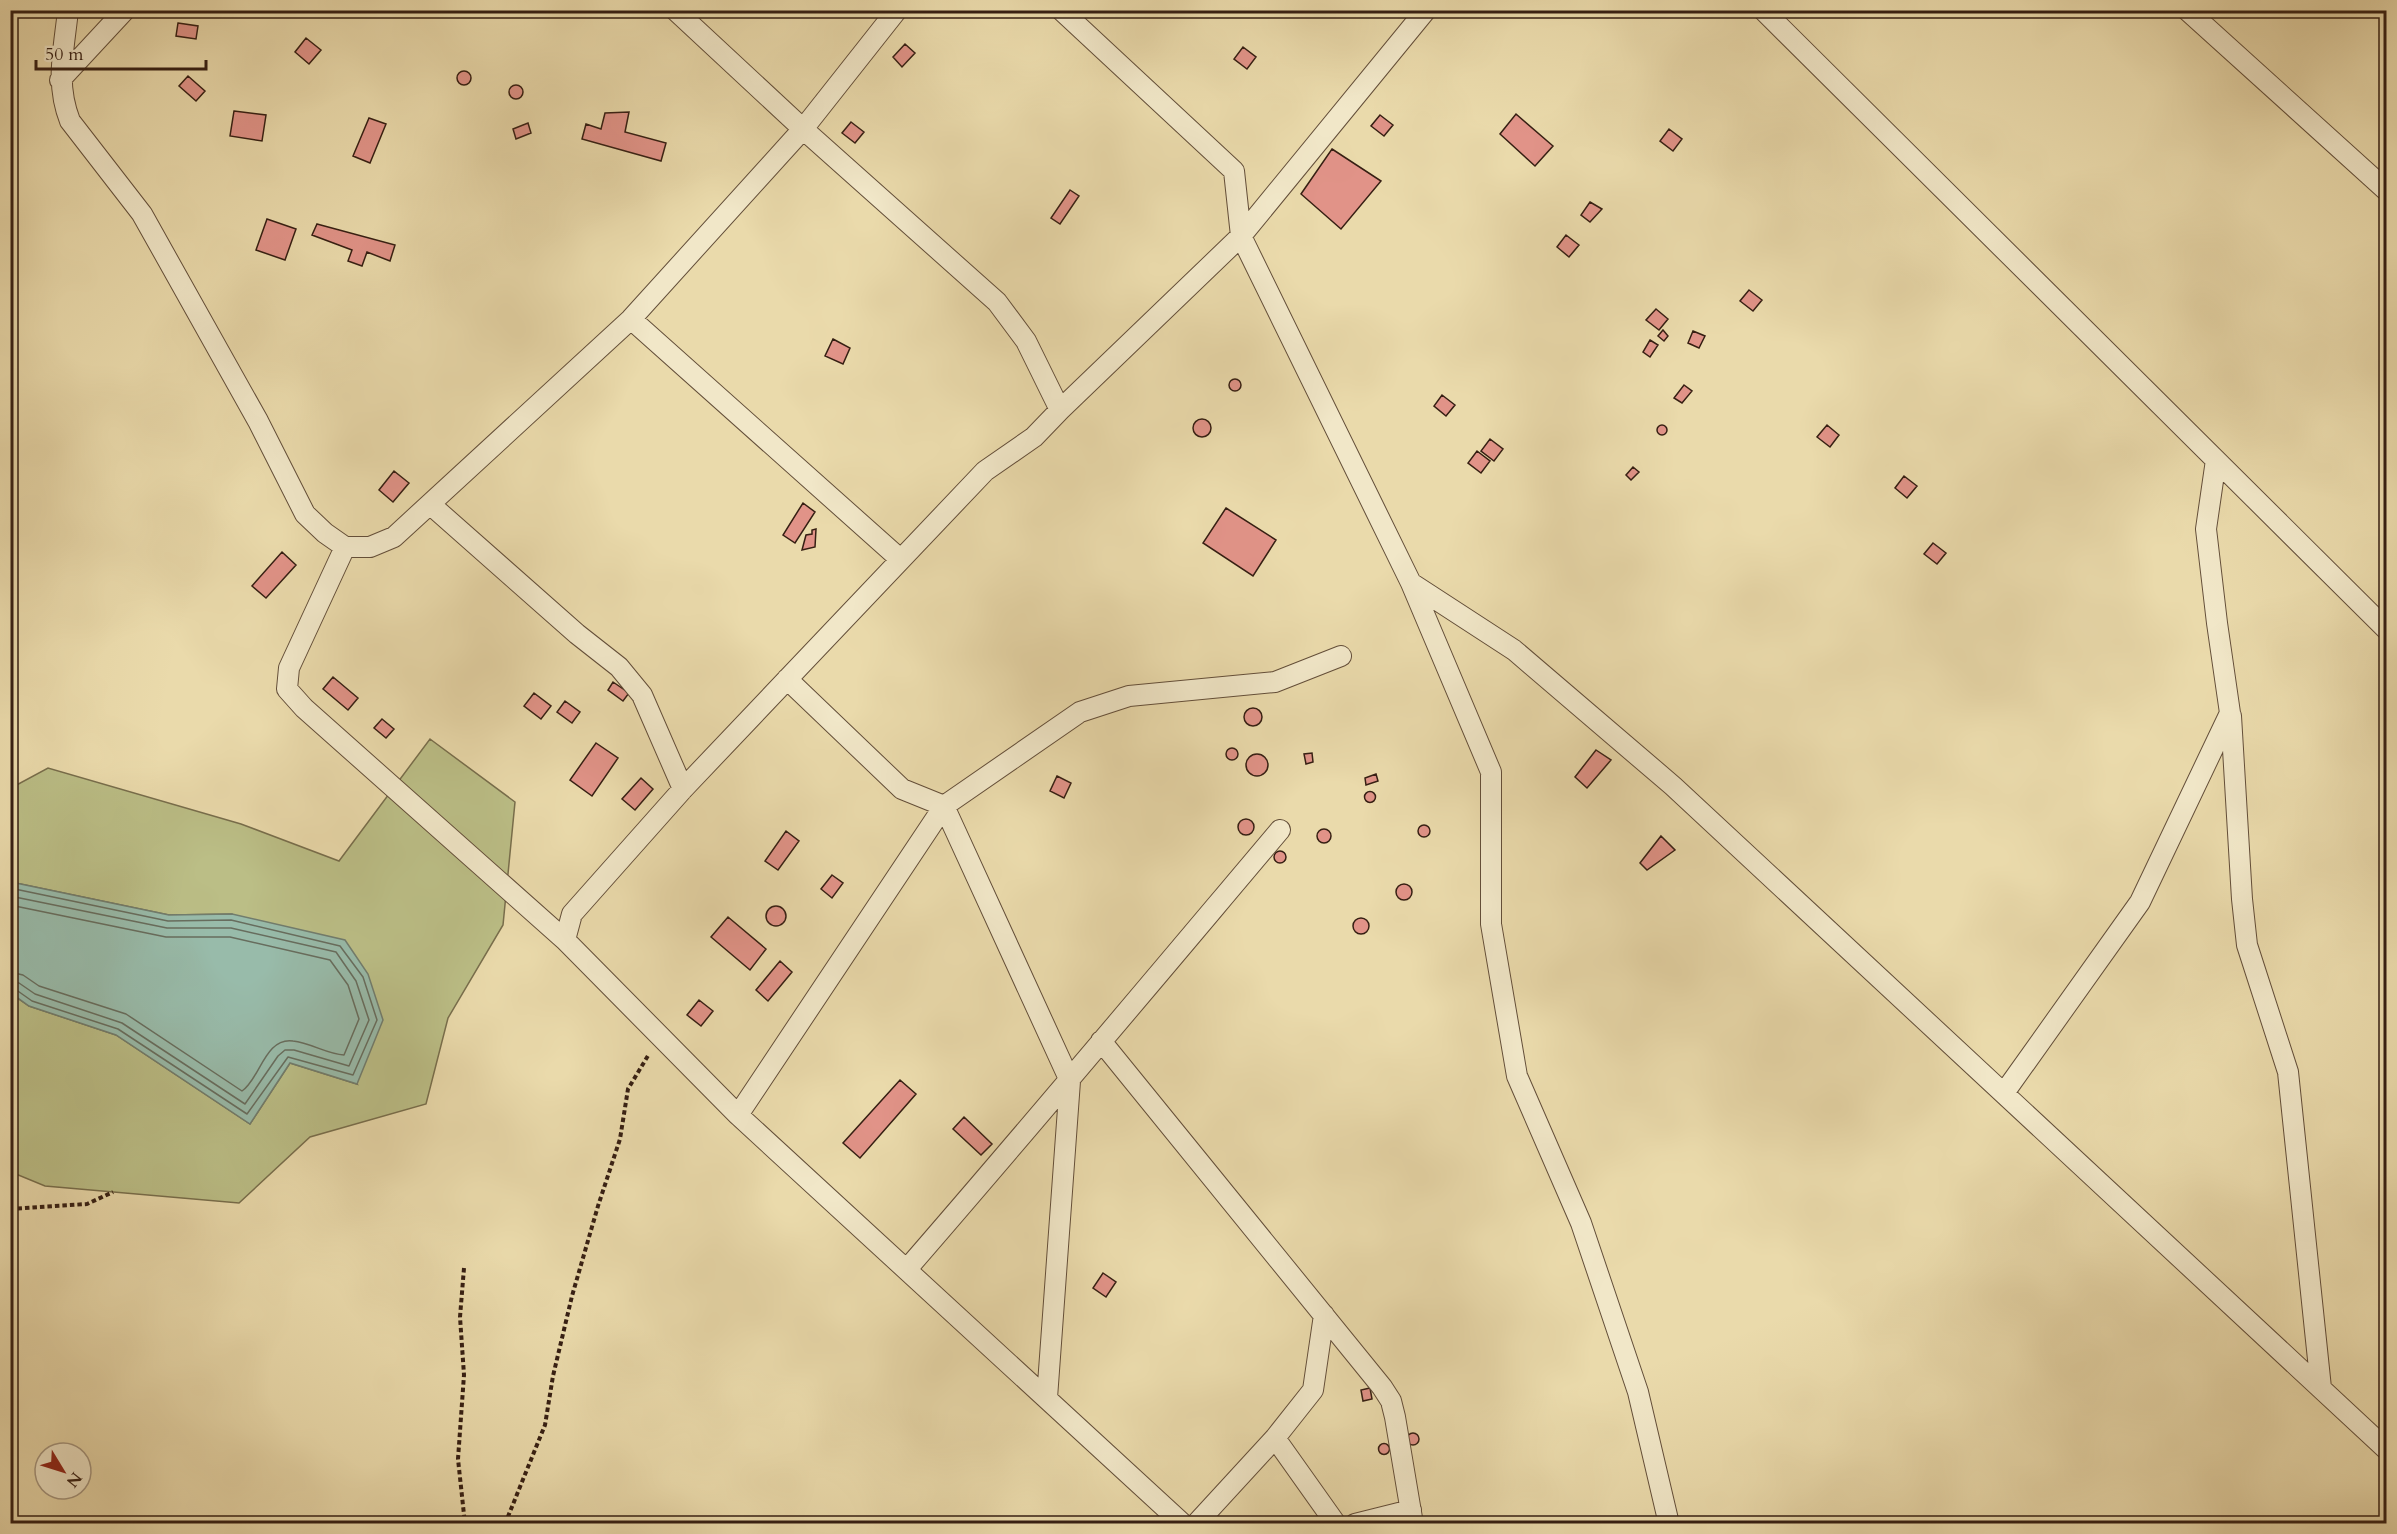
<svg xmlns="http://www.w3.org/2000/svg" width="2397" height="1534" viewBox="0 0 2397 1534" font-family="Cardo,serif">
  <style>
    .green { fill: #bbbe86; stroke: #786e4c; stroke-width: 1.5 }
    .water { fill: #98bbaa; stroke: #717d6e; stroke-width: 1.5 }
    .lines { fill: none; stroke-linecap: round; stroke-linejoin: round }
    .shore { stroke: #676d5e; stroke-width: 1.5 }
    .building { fill: #e19388; stroke: #361f13; stroke-width: 1.5 }
    .minor-casing { stroke: #634e39; stroke-width: 22 }
    .path { stroke: #361f13; stroke-width: 4; stroke-dasharray: 4.5 3; stroke-linecap: butt }
    .minor { stroke: #f1e7c8; stroke-width: 20 }
  </style>
  <rect width="100%" height="100%" fill="#eadaab"/>
  <filter id="stains"><feTurbulence type="fractalNoise" baseFrequency=".00333" numOctaves="4"/><feColorMatrix values="0 0 0 0 .2 0 0 0 0 .09 0 0 0 0 .02 0 0 0 .5 -.17"/></filter>
  <radialGradient id="worn" r=".72"><stop offset=".6" stop-color="#630" stop-opacity="0"/><stop offset="1" stop-color="#630" stop-opacity=".3"/></radialGradient>
  <path class="green" d="M 430,739 L 515,802 L 503,925 L 448,1018 L 426,1104 L 310,1137 L 239,1203 L 45,1186 L 11,1172 L 10,993 L 29,1006 L 116,1035 L 250,1124 L 290,1063 L 357,1084 L 232,914 L 169,915 L 11,882 L 11,788 L 48,768 L 241,824 L 339,861 Z"/>
  <path class="water" d="M 11,882 L 169,915 L 232,914 L 345,940 L 368,974 L 383,1020 L 357,1084 L 290,1063 L 250,1124 L 116,1035 L 29,1006 L 11,993 Z"/>
  <g class="lines">
    <path class="shore" d="M 10,888 L 168,921 L 231,920 L 340,946 L 363,977 L 377,1020 L 353,1075 L 288,1057 L 247,1114 L 118,1029 L 32,1001 L 15,989 L 10,989
      M 10,896 L 167,928 L 231,928 L 336,952 L 356,981 L 369,1020 L 349,1066 L 294,1050 L 285,1050 L 278,1056 L 245,1104 L 122,1023 L 35,994 L 19,983 L 10,981
      M 10,905 L 166,937 L 230,937 L 330,960 L 348,985 L 359,1019 L 344,1055 C 327,1054 311,1043 293,1041 C 265,1037 260,1079 242,1091 L 126,1014 L 39,986 L 23,975 L 10,972"/>
  </g>
  <path class="building" d="M 554,10 L 569,10 L 561,16 Z
    M 832,10 L 844,10 L 840,16 Z
    M 178,23 L 198,26 L 196,39 L 176,36 Z
    M 306,38 L 321,50 L 309,64 L 295,52 Z
    M 905,44 L 915,53 L 902,67 L 893,57 Z
    M 1243,47 L 1256,57 L 1247,69 L 1234,59 Z
    M457 78a7 7 0 1 1 14 0a7 7 0 1 1-14 0Z
    M 188,76 L 205,91 L 196,101 L 179,86 Z
    M509 92a7 7 0 1 1 14 0a7 7 0 1 1-14 0Z
    M 234,111 L 266,115 L 262,141 L 230,136 Z
    M 629,112 L 625,132 L 666,143 L 661,161 L 582,139 L 586,124 L 601,129 L 605,113 Z
    M 1516,114 L 1553,146 L 1535,166 L 1500,134 Z
    M 1380,115 L 1393,125 L 1384,136 L 1371,126 Z
    M 369,118 L 386,124 L 370,163 L 353,156 Z
    M 851,122 L 864,132 L 855,143 L 842,133 Z
    M 528,123 L 531,133 L 516,139 L 513,129 Z
    M 1669,129 L 1682,139 L 1673,151 L 1660,141 Z
    M 1332,149 L 1381,181 L 1341,229 L 1301,194 Z
    M 1070,190 L 1079,196 L 1060,224 L 1051,218 Z
    M 1590,202 L 1602,209 L 1590,222 L 1581,215 Z
    M 267,219 L 296,229 L 285,260 L 256,250 Z
    M 317,224 L 395,245 L 390,261 L 367,252 L 362,266 L 348,261 L 352,250 L 312,235 Z
    M 1566,235 L 1579,245 L 1569,257 L 1557,247 Z
    M 1749,290 L 1762,300 L 1753,311 L 1740,301 Z
    M 1656,309 L 1668,319 L 1659,330 L 1646,320 Z
    M 1663,330 L 1668,336 L 1664,341 L 1658,336 Z
    M 1693,331 L 1705,336 L 1699,348 L 1688,343 Z
    M 833,339 L 850,348 L 843,364 L 825,356 Z
    M 1650,340 L 1658,345 L 1650,357 L 1643,352 Z
    M1229 385a6 6 0 1 1 12 0a6 6 0 1 1-12 0Z
    M 1684,385 L 1692,391 L 1682,403 L 1674,398 Z
    M 1442,395 L 1455,405 L 1446,416 L 1434,406 Z
    M1193 428a9 9 0 1 1 18 0a9 9 0 1 1-18 0Z
    M 1827,425 L 1839,435 L 1830,447 L 1817,437 Z
    M1657 430a5 5 0 1 1 10 0a5 5 0 1 1-10 0Z
    M 1490,439 L 1503,449 L 1494,461 L 1481,451 Z
    M 1477,451 L 1490,461 L 1481,473 L 1468,463 Z
    M 1633,467 L 1639,472 L 1631,480 L 1626,475 Z
    M 394,471 L 409,483 L 393,502 L 379,490 Z
    M 1904,476 L 1917,486 L 1907,498 L 1895,488 Z
    M 803,503 L 815,512 L 795,543 L 783,535 Z
    M 1226,508 L 1276,540 L 1253,576 L 1203,543 Z
    M 816,529 L 815,547 L 802,550 L 806,535 L 812,534 L 812,530 Z
    M 1933,543 L 1946,553 L 1937,564 L 1924,554 Z
    M 282,552 L 296,565 L 266,598 L 252,586 Z
    M 333,677 L 358,698 L 348,710 L 323,689 Z
    M 613,682 L 629,693 L 623,701 L 608,690 Z
    M 534,693 L 551,706 L 541,719 L 524,706 Z
    M 565,701 L 580,712 L 572,723 L 557,712 Z
    M1244 717a9 9 0 1 1 18 0a9 9 0 1 1-18 0Z
    M 382,719 L 394,729 L 386,738 L 374,728 Z
    M 596,743 L 618,758 L 592,796 L 570,780 Z
    M1226 754a6 6 0 1 1 12 0a6 6 0 1 1-12 0Z
    M 1596,750 L 1611,760 L 1587,788 L 1575,777 Z
    M 1312,753 L 1313,762 L 1306,764 L 1304,754 Z
    M1246 765a11 11 0 1 1 22 0a11 11 0 1 1-22 0Z
    M 1376,774 L 1378,781 L 1366,785 L 1365,778 Z
    M 1057,776 L 1071,783 L 1064,798 L 1050,791 Z
    M 641,778 L 653,789 L 635,810 L 622,799 Z
    M1364.5 797a5.5 5.5 0 1 1 11 0a5.5 5.5 0 1 1-11 0Z
    M1238 827a8 8 0 1 1 16 0a8 8 0 1 1-16 0Z
    M1418 831a6 6 0 1 1 12 0a6 6 0 1 1-12 0Z
    M1317 836a7 7 0 1 1 14 0a7 7 0 1 1-14 0Z
    M 786,831 L 799,841 L 778,870 L 765,861 Z
    M 1661,836 L 1675,850 L 1647,870 L 1640,863 Z
    M1274 857a6 6 0 1 1 12 0a6 6 0 1 1-12 0Z
    M 832,875 L 843,883 L 832,898 L 821,889 Z
    M1396 892a8 8 0 1 1 16 0a8 8 0 1 1-16 0Z
    M766 916a10 10 0 1 1 20 0a10 10 0 1 1-20 0Z
    M 728,917 L 766,949 L 750,970 L 711,937 Z
    M1353 926a8 8 0 1 1 16 0a8 8 0 1 1-16 0Z
    M 780,961 L 792,972 L 768,1001 L 756,990 Z
    M 699,1000 L 713,1011 L 701,1026 L 687,1015 Z
    M 900,1080 L 916,1094 L 860,1158 L 843,1143 Z
    M 964,1117 L 992,1144 L 981,1155 L 953,1129 Z
    M 1103,1273 L 1116,1282 L 1106,1297 L 1093,1288 Z
    M 1370,1388 L 1372,1399 L 1363,1401 L 1361,1390 Z
    M1407 1439a6 6 0 1 1 12 0a6 6 0 1 1-12 0Z
    M1378.5 1449a5.5 5.5 0 1 1 11 0a5.5 5.5 0 1 1-11 0Z"/>
  <g class="lines">
    <g class="minor-casing">
      <path id="minor" d="M 68,10 C 64,50 55,83 70,121 L 142,214 L 258,421 L 305,514 L 325,533 L 345,547 L 370,547 L 394,537 L 631,319 L 803,129 L 897,10
        M 1061,10 L 1234,171 L 1241,236 L 1411,583 L 1514,650 L 1673,786 L 2386,1449
        M 1763,10 L 2386,629
        M 2187,10 L 2386,190
        M 60,80 L 125,10
        M 631,319 L 900,559
        M 1060,410 L 1241,236 L 1426,10
        M 431,505 L 577,634 L 619,667 L 642,695 L 683,789
        M 345,547 L 289,668 L 287,689 L 304,708 L 565,940 L 738,1115 L 1183,1524
        M 1411,583 L 1491,772 L 1491,924 L 1517,1076 L 1581,1223 L 1638,1392 L 1669,1524
        M 787,679 L 902,789 L 944,806 L 1070,1081 L 1047,1398
        M 2231,716 L 2242,899 L 2247,945 L 2288,1072 L 2321,1388
        M 565,940 L 572,914 L 683,789 L 985,471 L 1034,437 L 1060,410 L 1026,341 L 997,302 L 803,129 L 675,10
        M 1101,1041 L 1382,1387 L 1391,1401 L 1395,1417 L 1413,1524
        M 2004,1093 L 2140,902 L 2230,713 L 2217,623 L 2206,529 L 2216,460
        M 738,1115 L 944,806 L 1080,712 L 1129,696 L 1275,682 L 1341,656
        M 907,1269 C 1033,1124 1156,977 1280,830
        M 1275,1438 L 1336,1524
        M 1196,1524 L 1275,1438 L 1313,1390 L 1324,1315
        M 1355,1524 L 1411,1510"/>
    </g>
    <path class="path" d="M 10,1209 L 87,1204 L 113,1192
      M 464,1268 L 460,1317 L 464,1375 L 458,1459 L 465,1524
      M 505,1524 L 545,1425 L 553,1376 L 572,1296 L 598,1206 L 620,1139 L 628,1089 L 649,1054"/>
    <use href="#minor" class="minor"/>
  </g>
  <rect width="2397" height="1534" fill="none" stroke="#eadaab" stroke-width="36"/>
  <rect x="12" y="12" width="2373" height="1510" fill="none" stroke="#361f13" stroke-width="3"/>
  <rect x="18" y="18" width="2361" height="1498" fill="none" stroke="#361f13" stroke-width="1.5"/>
  <g transform="translate(63 1471) rotate(128)"><circle r="28" fill="#f1e7c8" stroke="#a69780" stroke-width="1.5"/>
  <path d="M0-4.5L10 22L0 15L-10 22Z" fill="#8f2418"/>
  <text y="-9" font-size="16" font-weight="bold" text-anchor="middle" fill="#361f13">N</text>
  </g>
  <path d="M36 60v9h170v-9" fill="none" stroke="#361f13" stroke-width="3"/>
  <text x="45" y="60" font-size="18" fill="#361f13" stroke="#f1e7c8" stroke-width="4.5" paint-order="stroke">50 m</text>
  <rect width="100%" height="100%" filter="url(#stains)"/>
  <rect width="100%" height="100%" fill="url(#worn)"/>
</svg>
